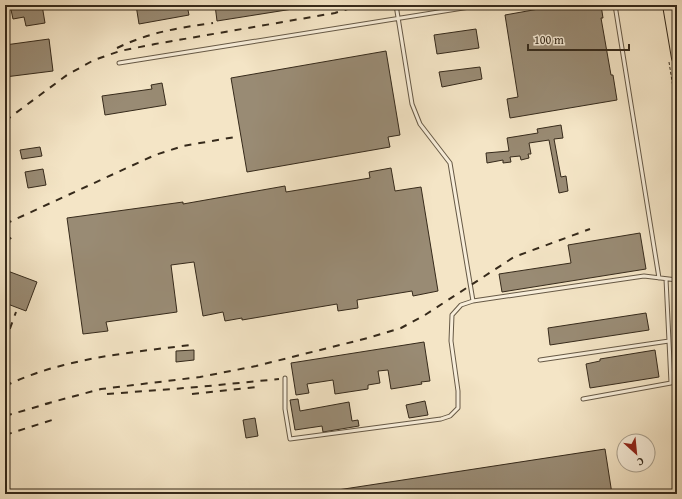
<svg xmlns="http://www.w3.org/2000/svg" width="682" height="499" viewBox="0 0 682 499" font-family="'Gentium Book Plus',serif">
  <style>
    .building { fill: #998b74; stroke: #362a1b }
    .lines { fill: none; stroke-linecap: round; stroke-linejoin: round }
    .lane-casing { stroke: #665946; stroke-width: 5 }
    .primary-casing { stroke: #362a1b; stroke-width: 12 }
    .path { stroke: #362a1b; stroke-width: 1; stroke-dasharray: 3 2; stroke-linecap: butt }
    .lane { stroke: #f8eeda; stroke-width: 3 }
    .primary { stroke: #f4e5c6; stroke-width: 10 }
    .rail { stroke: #362a1b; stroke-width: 2; stroke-dasharray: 7 7; stroke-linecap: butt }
  </style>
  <rect width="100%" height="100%" fill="#f4e5c6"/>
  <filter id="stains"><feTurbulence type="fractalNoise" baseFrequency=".005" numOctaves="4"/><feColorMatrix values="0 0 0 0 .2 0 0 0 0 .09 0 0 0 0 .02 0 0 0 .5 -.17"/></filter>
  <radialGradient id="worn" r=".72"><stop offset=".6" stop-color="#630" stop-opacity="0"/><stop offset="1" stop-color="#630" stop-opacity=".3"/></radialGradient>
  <path class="building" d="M 10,5 L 42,5 L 45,23 L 26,26 L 24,17 L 13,19 Z
    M 136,5 L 187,5 L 189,15 L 139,24 Z
    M 215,5 L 299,5 L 299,8 L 217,21 Z
    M 561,5 L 601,5 L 603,18 L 601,18 L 611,75 L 613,75 L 617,100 L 510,118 L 507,99 L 518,97 L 505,15 Z
    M 476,29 L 479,48 L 437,54 L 434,35 Z
    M 49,39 L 53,71 L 5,77 L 5,45 Z
    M 386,51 L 400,135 L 388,137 L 390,147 L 247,172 L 231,78 Z
    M 480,67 L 482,79 L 442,87 L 439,72 Z
    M 162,83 L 166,105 L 105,115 L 102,96 L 152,89 L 151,85 Z
    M 561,125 L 563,138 L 554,139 L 561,177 L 566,176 L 568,191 L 559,193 L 549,140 L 529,143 L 531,154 L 528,154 L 529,158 L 521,160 L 520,156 L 510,157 L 511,162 L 503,163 L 503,160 L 487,163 L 486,153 L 509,151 L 507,138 L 538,133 L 537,129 Z
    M 40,147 L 42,156 L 22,159 L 20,150 Z
    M 391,168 L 395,191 L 421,187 L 438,291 L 413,296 L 412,291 L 357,300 L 358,308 L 338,311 L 337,304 L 242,320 L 242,318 L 225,321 L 223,312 L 203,316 L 194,262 L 171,265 L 177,312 L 106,322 L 108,331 L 83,334 L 67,218 L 183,202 L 183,204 L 285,186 L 286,192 L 370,178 L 369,172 Z
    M 43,169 L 46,185 L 28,188 L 25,172 Z
    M 640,233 L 646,269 L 502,292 L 499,274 L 571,263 L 568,245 Z
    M 5,270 L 37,282 L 26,311 L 5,303 Z
    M 646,313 L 649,330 L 550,345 L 548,328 Z
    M 424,342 L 430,381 L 421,382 L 422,384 L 391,389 L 388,370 L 378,371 L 380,383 L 368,385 L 368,389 L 335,394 L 333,380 L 307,384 L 309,393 L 296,395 L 291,363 Z
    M 194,350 L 194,360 L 176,362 L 176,351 Z
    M 655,350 L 659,377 L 590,388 L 586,364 L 600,361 L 600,359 Z
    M 298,399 L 300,411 L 349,402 L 352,421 L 358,420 L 359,426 L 323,432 L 322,426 L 295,430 L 290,400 Z
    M 425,401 L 428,415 L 409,418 L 406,405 Z
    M 255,418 L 258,436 L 246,438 L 243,420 Z
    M 605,449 L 612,494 L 331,494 L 331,491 Z"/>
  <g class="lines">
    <g class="lane-casing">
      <path id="lane" d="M 396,5 L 412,104 L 420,124 L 450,163 L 473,301
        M 615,5 L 659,278
        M 119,63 L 482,5
        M 540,360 L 669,341 L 666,279
        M 285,378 L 285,409 L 290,439 L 441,419 L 450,416 L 458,408 L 458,391 L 451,341 L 452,315 L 461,305 L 473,301 L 644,276 L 677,280
        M 583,399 L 671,383 L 669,341"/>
    </g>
    <g class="primary-casing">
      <path id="primary" d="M 668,5 L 677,58"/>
    </g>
    <path class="path" d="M 669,62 L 677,113"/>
    <use href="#lane" class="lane"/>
    <use href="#primary" class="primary"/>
    <path class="rail" d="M 117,48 C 150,32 178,28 213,23
      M 5,121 L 67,75 L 94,60 L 120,51 L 155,44 L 335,13 L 360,5
      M 5,224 L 155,155 L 183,146 L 235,137
      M 5,241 L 13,237
      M 5,321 L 9,310
      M 5,342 L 16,312
      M 5,386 C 63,358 128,353 190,345
      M 107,394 L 198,387 L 279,379
      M 192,394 L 256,387
      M 45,404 L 101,389 L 200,377 L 256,366 L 368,338 L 401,328 L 425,315 L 514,257 L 590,229
      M 5,416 L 50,403
      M 5,435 L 52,420"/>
  </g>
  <rect width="682" height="499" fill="none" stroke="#f4e5c6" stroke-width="20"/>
  <rect x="6" y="6" width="670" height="487" fill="none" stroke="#362a1b" stroke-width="2"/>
  <rect x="10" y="10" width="662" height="479" fill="none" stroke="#362a1b"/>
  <g transform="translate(636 453) rotate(153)"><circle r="19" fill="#f8eeda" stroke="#aaa08e"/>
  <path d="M0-3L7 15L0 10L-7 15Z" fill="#8f2418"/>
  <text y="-6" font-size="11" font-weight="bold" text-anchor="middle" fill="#362a1b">С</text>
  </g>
  <path d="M528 44v6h101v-6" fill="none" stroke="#362a1b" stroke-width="2"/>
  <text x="534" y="44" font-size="12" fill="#362a1b" stroke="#f8eeda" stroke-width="3" paint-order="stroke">100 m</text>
  <rect width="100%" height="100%" filter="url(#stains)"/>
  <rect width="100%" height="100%" fill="url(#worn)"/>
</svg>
